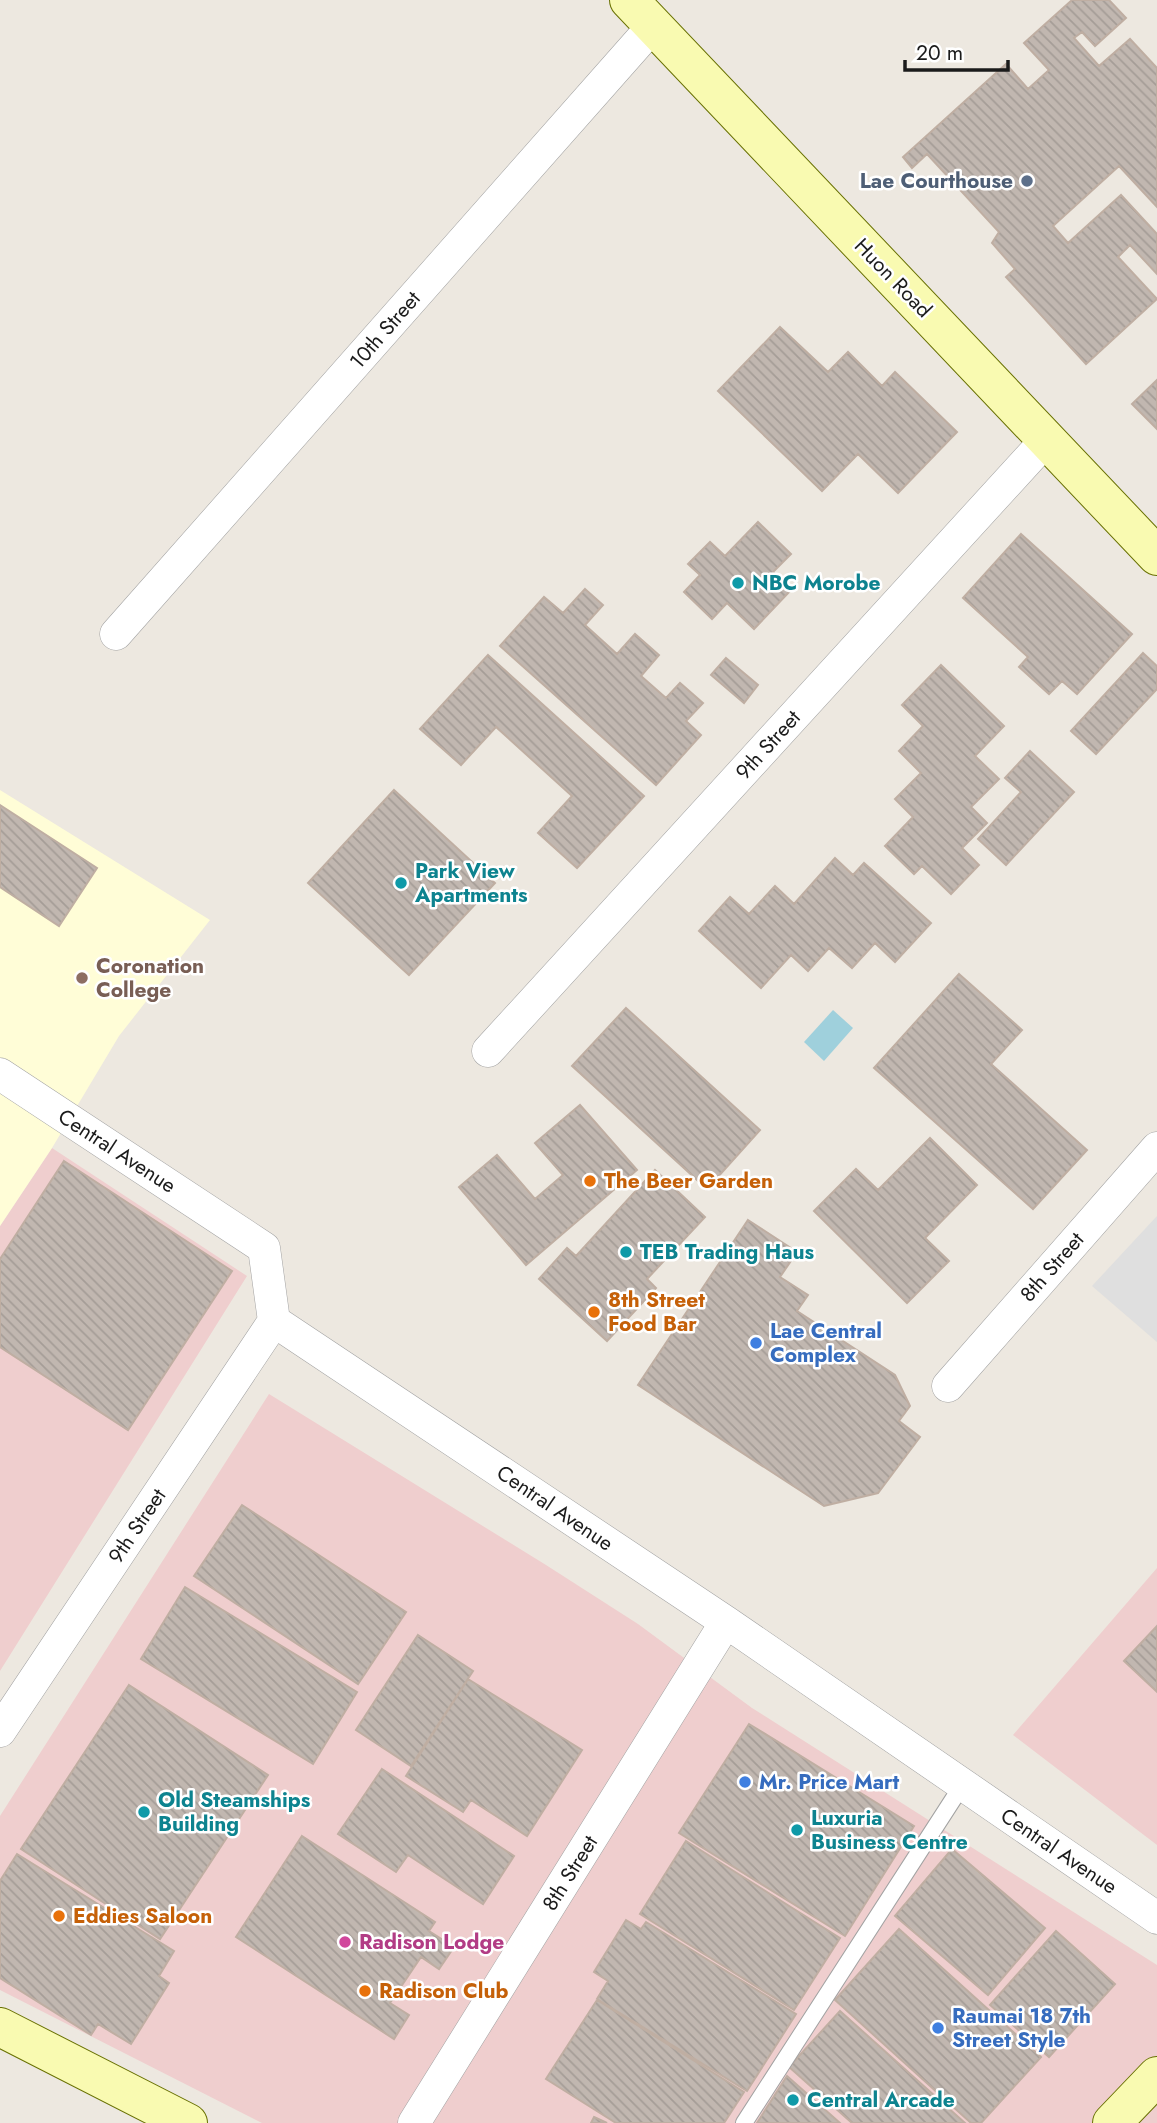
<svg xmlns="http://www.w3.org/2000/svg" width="1157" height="2123" viewBox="0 0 1157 2123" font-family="Jost,sans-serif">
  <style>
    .commercial { fill: #efcece }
    .education { fill: #fffdd7 }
    .parking { fill: #dfdfdf }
    .water { fill: #9fd0dc }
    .building { fill: url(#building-back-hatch); stroke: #bfaea2; stroke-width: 2 }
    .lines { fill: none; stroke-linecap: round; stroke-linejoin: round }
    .lane-casing { stroke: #a2a2a2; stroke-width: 18 }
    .street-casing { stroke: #a2a2a2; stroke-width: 33 }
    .secondary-casing { stroke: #697103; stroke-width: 40 }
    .lane { stroke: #fff; stroke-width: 16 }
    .street { stroke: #fff; stroke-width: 32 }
    .secondary { stroke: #f9fab1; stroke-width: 38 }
    .service-dot { fill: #5c6f8a; stroke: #fff; stroke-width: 2.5 }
    .culture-dot { fill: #0f9aa8; stroke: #fff; stroke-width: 2.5 }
    .education-dot { fill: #8d6e63; stroke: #fff; stroke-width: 2.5 }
    .food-dot { fill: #e8710a; stroke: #fff; stroke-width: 2.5 }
    .shop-dot { fill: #3f7fe0; stroke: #fff; stroke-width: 2.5 }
    .hotel-dot { fill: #d1479c; stroke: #fff; stroke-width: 2.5 }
    .labels { text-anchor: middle; stroke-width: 5; stroke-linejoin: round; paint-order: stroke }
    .service-label { font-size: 21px; font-weight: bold; fill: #4e5e75; stroke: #fff; text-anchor: end }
    .street-label { font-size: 21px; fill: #1b1b1b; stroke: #fff }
    .culture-label { font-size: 21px; font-weight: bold; fill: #0d838f; stroke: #fff; text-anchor: start }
    .education-label { font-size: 21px; font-weight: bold; fill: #785e54; stroke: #fff; text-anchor: start }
    .food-label { font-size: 21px; font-weight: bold; fill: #c56008; stroke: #fff; text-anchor: start }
    .shop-label { font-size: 21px; font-weight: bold; fill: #366cbe; stroke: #fff; text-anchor: start }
    .hotel-label { font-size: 21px; font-weight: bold; fill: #b23c85; stroke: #fff; text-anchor: start }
  </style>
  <defs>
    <pattern id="building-back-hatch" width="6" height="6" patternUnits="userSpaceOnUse" patternTransform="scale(1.75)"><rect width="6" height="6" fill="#c1b7b0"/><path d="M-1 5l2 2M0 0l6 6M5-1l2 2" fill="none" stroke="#a59d97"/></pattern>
  </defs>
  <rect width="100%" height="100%" fill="#ede8e0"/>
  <path class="commercial" d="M 52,1148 L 247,1276 L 0,1671 L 0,1226 Z
    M 269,1394 L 546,1565 L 638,1624 L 752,1708 L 1157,1965 L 1157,2123 L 262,2123 L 0,1990 L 0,1816 Z
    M 1157,1568 L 1157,1845 L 1013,1735 Z"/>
  <path class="education" d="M 0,790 L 210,920 L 119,1036 L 52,1148 L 0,1226 Z"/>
  <path class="parking" d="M 1157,1216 L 1157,1342 L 1092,1286 Z"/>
  <path class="water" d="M 833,1010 L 853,1028 L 824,1061 L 804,1042 Z"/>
  <path class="building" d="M 1072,0 L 1109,0 L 1126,18 L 1095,46 L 1082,32 L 1074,38 L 1099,66 L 1130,39 L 1157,68 L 1157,207 L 1119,166 L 1053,226 L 1068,243 L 1121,195 L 1157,234 L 1157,274 L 1130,245 L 1118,257 L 1157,299 L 1086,364 L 1006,277 L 1015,269 L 992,243 L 999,232 L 927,154 L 912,168 L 903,157 L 1006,64 L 1028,89 L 1049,70 L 1024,43 Z
    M 780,327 L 828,372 L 848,352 L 882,386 L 895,372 L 957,432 L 898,493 L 858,454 L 822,491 L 718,391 Z
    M 1157,380 L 1157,429 L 1132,404 Z
    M 758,522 L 791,554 L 773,572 L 791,590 L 754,629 L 727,603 L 712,619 L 684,592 L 700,575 L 688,564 L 710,542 L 725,556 Z
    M 1021,534 L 1132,634 L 1077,694 L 1062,681 L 1049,694 L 1019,667 L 1028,657 L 963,598 Z
    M 585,589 L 603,605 L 585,625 L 617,654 L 635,634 L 659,655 L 641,676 L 666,698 L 680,683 L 703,703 L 686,721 L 701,735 L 656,785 L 500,646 L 544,597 L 563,613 Z
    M 1143,653 L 1157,666 L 1157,689 L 1096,754 L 1071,731 Z
    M 488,655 L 644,796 L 577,868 L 538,833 L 572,796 L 496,727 L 461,765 L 420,729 Z
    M 726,658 L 758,685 L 744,703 L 711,675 Z
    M 941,665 L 1004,726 L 975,756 L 999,779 L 971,807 L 987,823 L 962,848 L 979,865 L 951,894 L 922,866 L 914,874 L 885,846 L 913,817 L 895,799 L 921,773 L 899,751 L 923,726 L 902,705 Z
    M 1030,751 L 1074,792 L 1006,865 L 978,839 L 1021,792 L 1005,778 Z
    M 394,790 L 495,883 L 409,975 L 308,883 Z
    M 0,805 L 97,868 L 59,926 L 0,887 Z
    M 835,858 L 853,875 L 864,863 L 931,923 L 895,962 L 875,943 L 852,968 L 829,948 L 808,971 L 791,955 L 761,988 L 699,931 L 730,897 L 749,914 L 775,886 L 794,904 Z
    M 959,974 L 1022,1030 L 991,1064 L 1087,1150 L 1033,1209 L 874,1068 Z
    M 626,1008 L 760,1130 L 707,1189 L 572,1066 Z
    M 580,1105 L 637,1170 L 526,1265 L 459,1187 L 497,1155 L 535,1199 L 563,1175 L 535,1143 Z
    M 930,1138 L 977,1185 L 925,1238 L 949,1261 L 907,1303 L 814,1211 L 856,1169 L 878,1190 Z
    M 64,1161 L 232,1271 L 128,1430 L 0,1347 L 0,1259 Z
    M 655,1170 L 705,1217 L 647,1279 L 656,1288 L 607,1341 L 539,1279 L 567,1248 L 576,1256 Z
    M 748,1220 L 797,1252 L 780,1277 L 808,1295 L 797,1311 L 895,1375 L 910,1406 L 899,1421 L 920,1437 L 878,1493 L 824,1506 L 638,1385 Z
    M 242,1505 L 406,1612 L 358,1684 L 194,1576 Z
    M 185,1587 L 357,1692 L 313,1764 L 141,1659 Z
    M 1157,1626 L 1157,1692 L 1124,1661 Z
    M 418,1635 L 473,1671 L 411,1766 L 356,1730 Z
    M 468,1679 L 582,1750 L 527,1836 L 471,1800 L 463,1812 L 406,1776 Z
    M 129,1685 L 268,1775 L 160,1939 L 21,1849 Z
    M 749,1724 L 914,1826 L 845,1936 L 679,1833 Z
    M 382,1769 L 514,1856 L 483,1904 L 408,1855 L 396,1872 L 338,1834 Z
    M 302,1836 L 435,1922 L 429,1931 L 454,1947 L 439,1969 L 421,1957 L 390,2003 L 409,2015 L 394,2039 L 236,1937 Z
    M 686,1841 L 840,1938 L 794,2010 L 640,1914 Z
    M 952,1849 L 1045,1928 L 988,1995 L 895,1916 Z
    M 17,1854 L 174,1951 L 159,1976 L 169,1983 L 131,2044 L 98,2024 L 91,2035 L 0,1978 L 0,1881 Z
    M 626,1920 L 641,1929 L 646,1922 L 796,2014 L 747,2091 L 597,1999 L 608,1981 L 594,1972 Z
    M 899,1929 L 1041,2057 L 981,2123 L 971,2123 L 835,2000 Z
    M 1056,1931 L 1115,1984 L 1049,2057 L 990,2005 Z
    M 597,2000 L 744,2092 L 724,2123 L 616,2123 L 546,2079 Z
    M 840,2011 L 965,2123 L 852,2123 L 789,2067 Z
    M 787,2076 L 840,2123 L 757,2123 Z
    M 594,2117 L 607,2123 L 591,2123 Z"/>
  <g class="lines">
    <g class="lane-casing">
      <path id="lane" d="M 744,2123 L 963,1784"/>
    </g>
    <g class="street-casing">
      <path id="street" d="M 116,634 L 653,26
        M 488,1051 L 1047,439
        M 0,1074 L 264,1248 L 274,1321 L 726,1622 L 1157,1918
        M 948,1386 L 1157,1148
        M 0,1731 L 274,1321
        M 414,2123 L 726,1622"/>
    </g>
    <g class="secondary-casing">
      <path id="secondary" d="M 629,0 L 1157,556
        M 0,2027 L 188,2123
        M 1112,2123 L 1157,2076"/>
    </g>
    <use href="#lane" class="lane"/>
    <use href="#street" class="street"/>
    <use href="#secondary" class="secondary"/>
  </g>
  <circle class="service-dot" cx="1027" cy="181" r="7"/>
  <g class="culture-dot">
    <circle cx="738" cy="583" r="7"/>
    <circle cx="401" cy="883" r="7"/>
    <circle cx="626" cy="1252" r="7"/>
    <circle cx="144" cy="1812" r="7"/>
    <circle cx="797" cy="1830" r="7"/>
    <circle cx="793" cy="2100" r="7"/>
  </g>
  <circle class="education-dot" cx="82" cy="978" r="7"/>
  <g class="food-dot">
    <circle cx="590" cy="1181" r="7"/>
    <circle cx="594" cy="1312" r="7"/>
    <circle cx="59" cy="1916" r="7"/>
    <circle cx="365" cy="1991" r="7"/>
  </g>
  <g class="shop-dot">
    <circle cx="756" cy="1343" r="7"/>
    <circle cx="745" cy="1782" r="7"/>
    <circle cx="938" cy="2028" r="7"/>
  </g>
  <circle class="hotel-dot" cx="345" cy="1942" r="7"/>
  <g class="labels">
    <g class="service-label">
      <text x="1013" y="188">Lae Courthouse</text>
    </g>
    <g class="street-label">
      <text transform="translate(893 278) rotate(46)" y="7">Huon Road</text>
      <text transform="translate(385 330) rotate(-49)" y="7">10th Street</text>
      <text transform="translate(768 745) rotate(-48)" y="7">9th Street</text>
      <text transform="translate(117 1151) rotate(33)" y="7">Central Avenue</text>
      <text transform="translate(1052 1267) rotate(-49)" y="7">8th Street</text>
      <text transform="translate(555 1508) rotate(34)" y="7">Central Avenue</text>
      <text transform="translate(137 1526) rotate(-56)" y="7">9th Street</text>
      <text transform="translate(1059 1851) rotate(34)" y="7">Central Avenue</text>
      <text transform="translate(570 1873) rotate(-58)" y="7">8th Street</text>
    </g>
    <g class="culture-label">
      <text x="752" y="590">NBC Morobe</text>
      <text x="415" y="878">Park View<tspan x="415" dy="24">Apartments</tspan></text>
      <text x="640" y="1259">TEB Trading Haus</text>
      <text x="158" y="1807">Old Steamships<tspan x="158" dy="24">Building</tspan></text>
      <text x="811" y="1825">Luxuria<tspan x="811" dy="24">Business Centre</tspan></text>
      <text x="807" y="2107">Central Arcade</text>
    </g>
    <g class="education-label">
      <text x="96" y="973">Coronation<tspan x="96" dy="24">College</tspan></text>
    </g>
    <g class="food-label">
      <text x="604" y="1188">The Beer Garden</text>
      <text x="608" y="1307">8th Street<tspan x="608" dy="24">Food Bar</tspan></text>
      <text x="73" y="1923">Eddies Saloon</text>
      <text x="379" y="1998">Radison Club</text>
    </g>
    <g class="shop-label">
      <text x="770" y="1338">Lae Central<tspan x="770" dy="24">Complex</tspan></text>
      <text x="759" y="1789">Mr. Price Mart</text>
      <text x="952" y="2023">Raumai 18 7th<tspan x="952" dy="24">Street Style</tspan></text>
    </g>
    <g class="hotel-label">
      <text x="359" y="1949">Radison Lodge</text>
    </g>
  </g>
  <path d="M905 60v10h103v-10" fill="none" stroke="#1b1b1b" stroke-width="3.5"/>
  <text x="916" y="60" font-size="21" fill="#1b1b1b" stroke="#ffffff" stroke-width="5" paint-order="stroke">20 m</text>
</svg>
